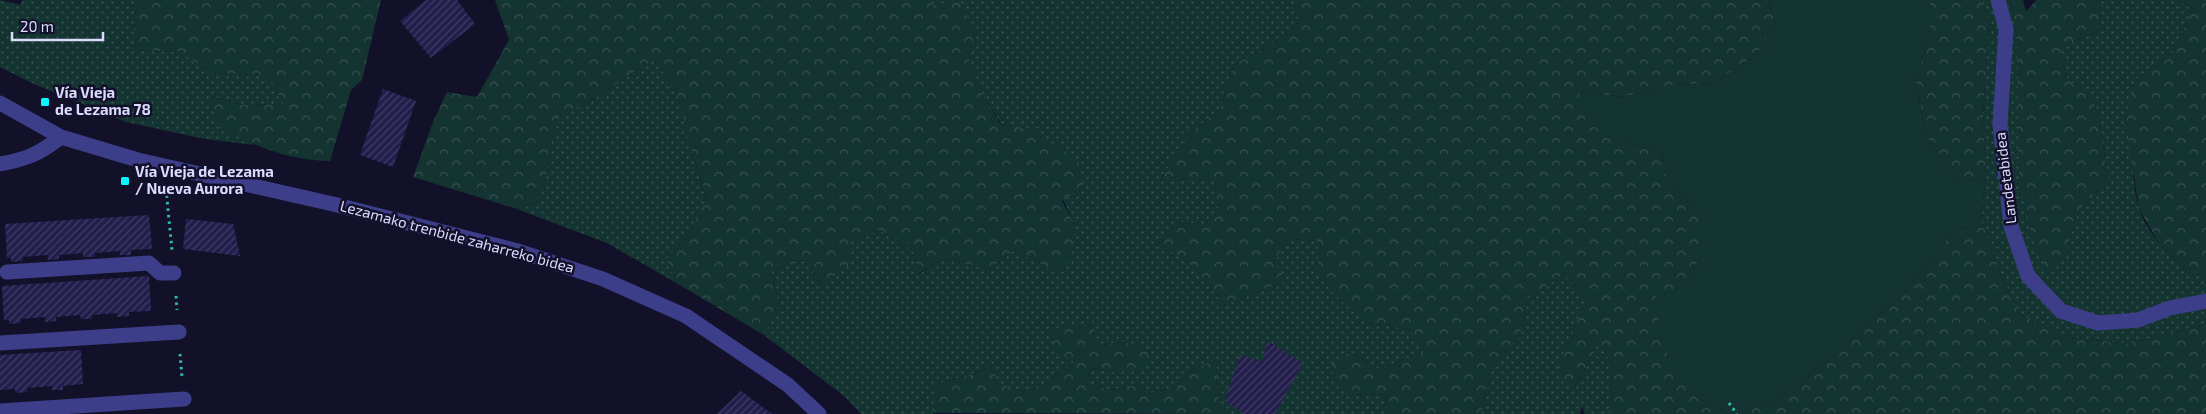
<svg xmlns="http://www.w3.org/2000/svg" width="2206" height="414" viewBox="0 0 2206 414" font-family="'Exo 2',sans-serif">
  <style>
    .grass { fill: url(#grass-dots) }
    .forest { fill: url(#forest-crowns) }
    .garden { fill: #143431 }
    .building { fill: url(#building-hatch) }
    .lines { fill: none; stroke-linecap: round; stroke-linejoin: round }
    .path { stroke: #30bcaa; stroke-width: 3; stroke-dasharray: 2.5 4; stroke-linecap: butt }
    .lane { stroke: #3c3e89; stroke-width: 15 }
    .street { stroke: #3c3e89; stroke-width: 15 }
    .poi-dot { fill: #06f8ff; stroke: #13112a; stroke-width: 2 }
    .labels { text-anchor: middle; stroke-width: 5; stroke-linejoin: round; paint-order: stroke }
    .poi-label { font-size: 15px; font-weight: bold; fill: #dbdaff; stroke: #13112a; text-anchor: start }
    .street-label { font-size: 15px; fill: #dbdaff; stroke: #13112a }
  </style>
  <defs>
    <pattern id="grass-dots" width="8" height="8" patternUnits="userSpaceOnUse" patternTransform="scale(1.25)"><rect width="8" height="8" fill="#143431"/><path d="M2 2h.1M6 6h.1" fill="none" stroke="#365150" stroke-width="1.8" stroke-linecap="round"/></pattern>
    <pattern id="forest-crowns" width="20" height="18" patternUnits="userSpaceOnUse" patternTransform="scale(1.25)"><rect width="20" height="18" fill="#143431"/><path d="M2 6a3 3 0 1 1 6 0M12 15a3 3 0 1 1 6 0" fill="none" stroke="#365150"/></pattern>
    <pattern id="building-hatch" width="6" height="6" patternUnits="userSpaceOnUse" patternTransform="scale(1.25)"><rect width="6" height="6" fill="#231d4b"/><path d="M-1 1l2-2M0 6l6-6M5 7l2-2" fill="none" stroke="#423d66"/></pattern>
  </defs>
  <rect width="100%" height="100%" fill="#13112a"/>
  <path class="grass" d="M 0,0 L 20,5 L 23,0 L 138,0 L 134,21 L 136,50 L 181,52 L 211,73 L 266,75 L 284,104 L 242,105 L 210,96 L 219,127 L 255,145 L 205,139 L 126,122 L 34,84 L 0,67 Z
    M 932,0 L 1294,0 L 1300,22 L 1271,44 L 1234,65 L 1220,110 L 1191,132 L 1162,177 L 1213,180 L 1222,204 L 1205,224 L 1176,222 L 1160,243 L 1195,268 L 1224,305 L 1286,281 L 1274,262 L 1288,239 L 1319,241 L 1317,274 L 1368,323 L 1410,329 L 1425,352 L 1379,369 L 1350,352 L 1345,395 L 1385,394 L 1389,414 L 1225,414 L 1219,407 L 1216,361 L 1192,369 L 1177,387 L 1146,394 L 1137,385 L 1111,390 L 1086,384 L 1092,368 L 1115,372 L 1150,352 L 1125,342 L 1098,345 L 1092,322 L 1076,326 L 1076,360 L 1059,375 L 1030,393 L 995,383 L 995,364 L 967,376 L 937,384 L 933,414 L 861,414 L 844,396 L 764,335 L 779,304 L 771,271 L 803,260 L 822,285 L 848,242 L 879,230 L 914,251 L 919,274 L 943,259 L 990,269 L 1014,250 L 1055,272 L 1075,225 L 1030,129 L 1001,124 L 983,94 L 969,61 L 975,29 L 932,5 Z
    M 1982,0 L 2010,0 L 2017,38 L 2067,249 L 2078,212 L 2108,179 L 2100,123 L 2093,100 L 2066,77 L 2060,47 L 2097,32 L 2103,5 L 2096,0 L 2177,0 L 2193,8 L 2174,52 L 2138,77 C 2136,118 2127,168 2139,208 C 2146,233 2172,257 2190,275 L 2206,273 L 2206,324 L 2130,344 L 2069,337 L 2021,315 L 2000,273 L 1981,218 L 1986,178 L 1983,114 L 1989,23 Z
    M 653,60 L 676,88 L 689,143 L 707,201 L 688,234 L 666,260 L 678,284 L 607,243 L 517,209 L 536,203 L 547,172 L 556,116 L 587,103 Z
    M 1564,274 L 1588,300 L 1572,331 L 1559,371 L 1575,387 L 1589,362 L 1598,340 L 1612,364 L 1611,410 L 1605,414 L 1585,414 L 1582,407 L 1580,414 L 1481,414 L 1493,364 L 1521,334 L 1527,299 Z"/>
  <path class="forest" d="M 138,0 L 381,0 L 362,80 L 351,90 L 330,161 C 287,160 257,147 219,127 L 209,96 L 242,105 L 284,104 L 266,75 L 211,73 L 181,52 L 136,50 L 134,21 Z
    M 495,0 L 932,0 L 932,5 L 958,1 L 975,29 L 969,61 L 983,94 L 1000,124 L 1030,129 L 1078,160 L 1083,186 L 1062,201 L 1075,225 L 1071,259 L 1055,272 L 1014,250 L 990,269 L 943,259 L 918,274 L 914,251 L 879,230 L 849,242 L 849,265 L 822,285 L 803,260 L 771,271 L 779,305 L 764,335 L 678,284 L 666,260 L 688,234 L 707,200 L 689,143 L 676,88 L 653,60 L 587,103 L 556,117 L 547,172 L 536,203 L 517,209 L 413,177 L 433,122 L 447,92 L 477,97 L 509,40 Z
    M 1294,0 L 1768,0 L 1775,23 L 1757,55 L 1714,83 L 1671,85 L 1623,97 L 1580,92 L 1622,141 L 1662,152 L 1667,180 L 1702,215 L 1702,253 L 1686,286 L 1690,393 L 1728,414 L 1605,414 L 1611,409 L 1612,364 L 1598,341 L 1589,362 L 1574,388 L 1558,371 L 1572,331 L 1588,300 L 1564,274 L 1527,299 L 1521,334 L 1493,364 L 1481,414 L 1389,414 L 1385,394 L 1345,395 L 1329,366 L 1350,352 L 1379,369 L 1425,352 L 1410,329 L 1368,323 L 1339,299 L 1317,274 L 1319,241 L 1288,239 L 1274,262 L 1286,281 L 1224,305 L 1195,268 L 1160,243 L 1176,222 L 1205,224 L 1221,204 L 1213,180 L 1162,177 L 1191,132 L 1220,110 L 1234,65 L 1271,44 L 1300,22 Z
    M 1930,0 L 1982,0 L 1989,23 L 1983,114 L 1986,178 L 1958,182 L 1926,136 L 1916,82 L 1930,30 Z
    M 2010,0 L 2023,0 L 2026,12 L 2036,0 L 2096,0 L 2103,5 L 2097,32 L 2060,47 L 2066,77 L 2093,100 L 2100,123 L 2108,179 L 2078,212 L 2067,249 L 2049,274 L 2033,240 L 2019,182 L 2017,38 Z
    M 2177,0 L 2206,0 L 2206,273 L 2190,275 L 2159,243 L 2139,209 L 2125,116 L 2138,77 L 2174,52 L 2193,8 Z
    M 1981,218 L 2000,273 L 2021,315 L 2069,337 L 2130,344 L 2206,324 L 2206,414 L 1735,414 L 1777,400 L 1831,357 L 1906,291 L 1949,237 Z
    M 1092,322 L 1099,345 L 1125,342 L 1150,352 L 1142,370 L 1115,372 L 1092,368 L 1086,384 L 1111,390 L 1137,385 L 1146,394 L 1177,387 L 1192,369 L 1216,361 L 1219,407 L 1225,414 L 932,413 L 937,384 L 967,376 L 995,364 L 995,383 L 1030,393 L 1059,375 L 1075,361 L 1055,352 L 1050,330 Z"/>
  <path class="garden" d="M 1768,0 L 1930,0 L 1930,30 L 1916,82 L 1926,136 L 1958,182 L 1986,178 L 1981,218 L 1949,237 L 1906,291 L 1831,357 L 1777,400 L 1735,414 L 1728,414 L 1690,393 L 1661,342 L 1656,296 L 1686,286 L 1702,253 L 1702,215 L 1667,180 L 1662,152 L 1622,141 L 1586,123 L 1579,92 L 1623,97 L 1671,85 L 1714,83 L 1757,55 L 1775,23 Z"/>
  <path class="building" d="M 426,0 L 457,0 L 475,24 L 431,58 L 400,21 Z
    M 383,89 L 416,101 L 393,167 L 360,155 Z
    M 149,215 L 152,249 L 131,250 L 131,255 L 120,255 L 120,251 L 95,253 L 95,257 L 83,257 L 83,253 L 59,255 L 59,259 L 48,260 L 47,255 L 23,257 L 23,261 L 11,262 L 11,258 L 7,258 L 5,224 Z
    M 186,219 L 233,224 L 240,256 L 183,249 Z
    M 149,276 L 151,311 L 129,312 L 129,316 L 117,317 L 117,313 L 92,315 L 92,319 L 81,319 L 80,315 L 56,317 L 56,321 L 45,322 L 45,317 L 21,319 L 21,323 L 9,324 L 9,320 L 4,320 L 2,286 Z
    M 1267,341 L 1303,363 L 1275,414 L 1245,414 L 1225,401 L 1240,355 L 1262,362 Z
    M 81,350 L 83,384 L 63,386 L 63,390 L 52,390 L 52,386 L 27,388 L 27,392 L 16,393 L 15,389 L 0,390 L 0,355 Z
    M 741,391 L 772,414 L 717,414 Z"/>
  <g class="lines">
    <path class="path" d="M 166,189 L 172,250
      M 176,296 L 177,310
      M 180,354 L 182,377
      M 1729,403 L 1737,414"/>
    <path class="lane" d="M 1998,0 L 2006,29 L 2000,124 L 2011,226 L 2028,276 L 2061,311 L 2098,323 L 2138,320 L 2170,308 L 2206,301
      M 7,272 L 149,263 L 160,273 L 174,273
      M 0,343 L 179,332
      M 0,411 L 184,399"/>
    <path class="street" d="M 0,103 L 61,137 L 138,160 L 333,204 L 518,251 L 603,279 L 686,316 L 788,385 L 819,414
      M 0,164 C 27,159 39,154 61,137"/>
  </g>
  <g class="poi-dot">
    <rect x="40" y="97" width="10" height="10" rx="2.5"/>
    <rect x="120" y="176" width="10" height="10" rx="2.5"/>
  </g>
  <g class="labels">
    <g class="poi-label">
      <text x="55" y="98">Vía Vieja<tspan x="55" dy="17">de Lezama 78</tspan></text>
      <text x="135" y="177">Vía Vieja de Lezama<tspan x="135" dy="17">/ Nueva Aurora</tspan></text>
    </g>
    <g class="street-label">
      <text transform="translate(2006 178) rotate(-97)" y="5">Landetabidea</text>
      <text transform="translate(457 237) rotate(15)" y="5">Lezamako trenbide zaharreko bidea</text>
    </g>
  </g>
  <path d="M12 32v8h91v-8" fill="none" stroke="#dbdaff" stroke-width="2.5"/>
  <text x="20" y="32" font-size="15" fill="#dbdaff" stroke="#13112a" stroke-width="4" paint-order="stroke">20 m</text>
</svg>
